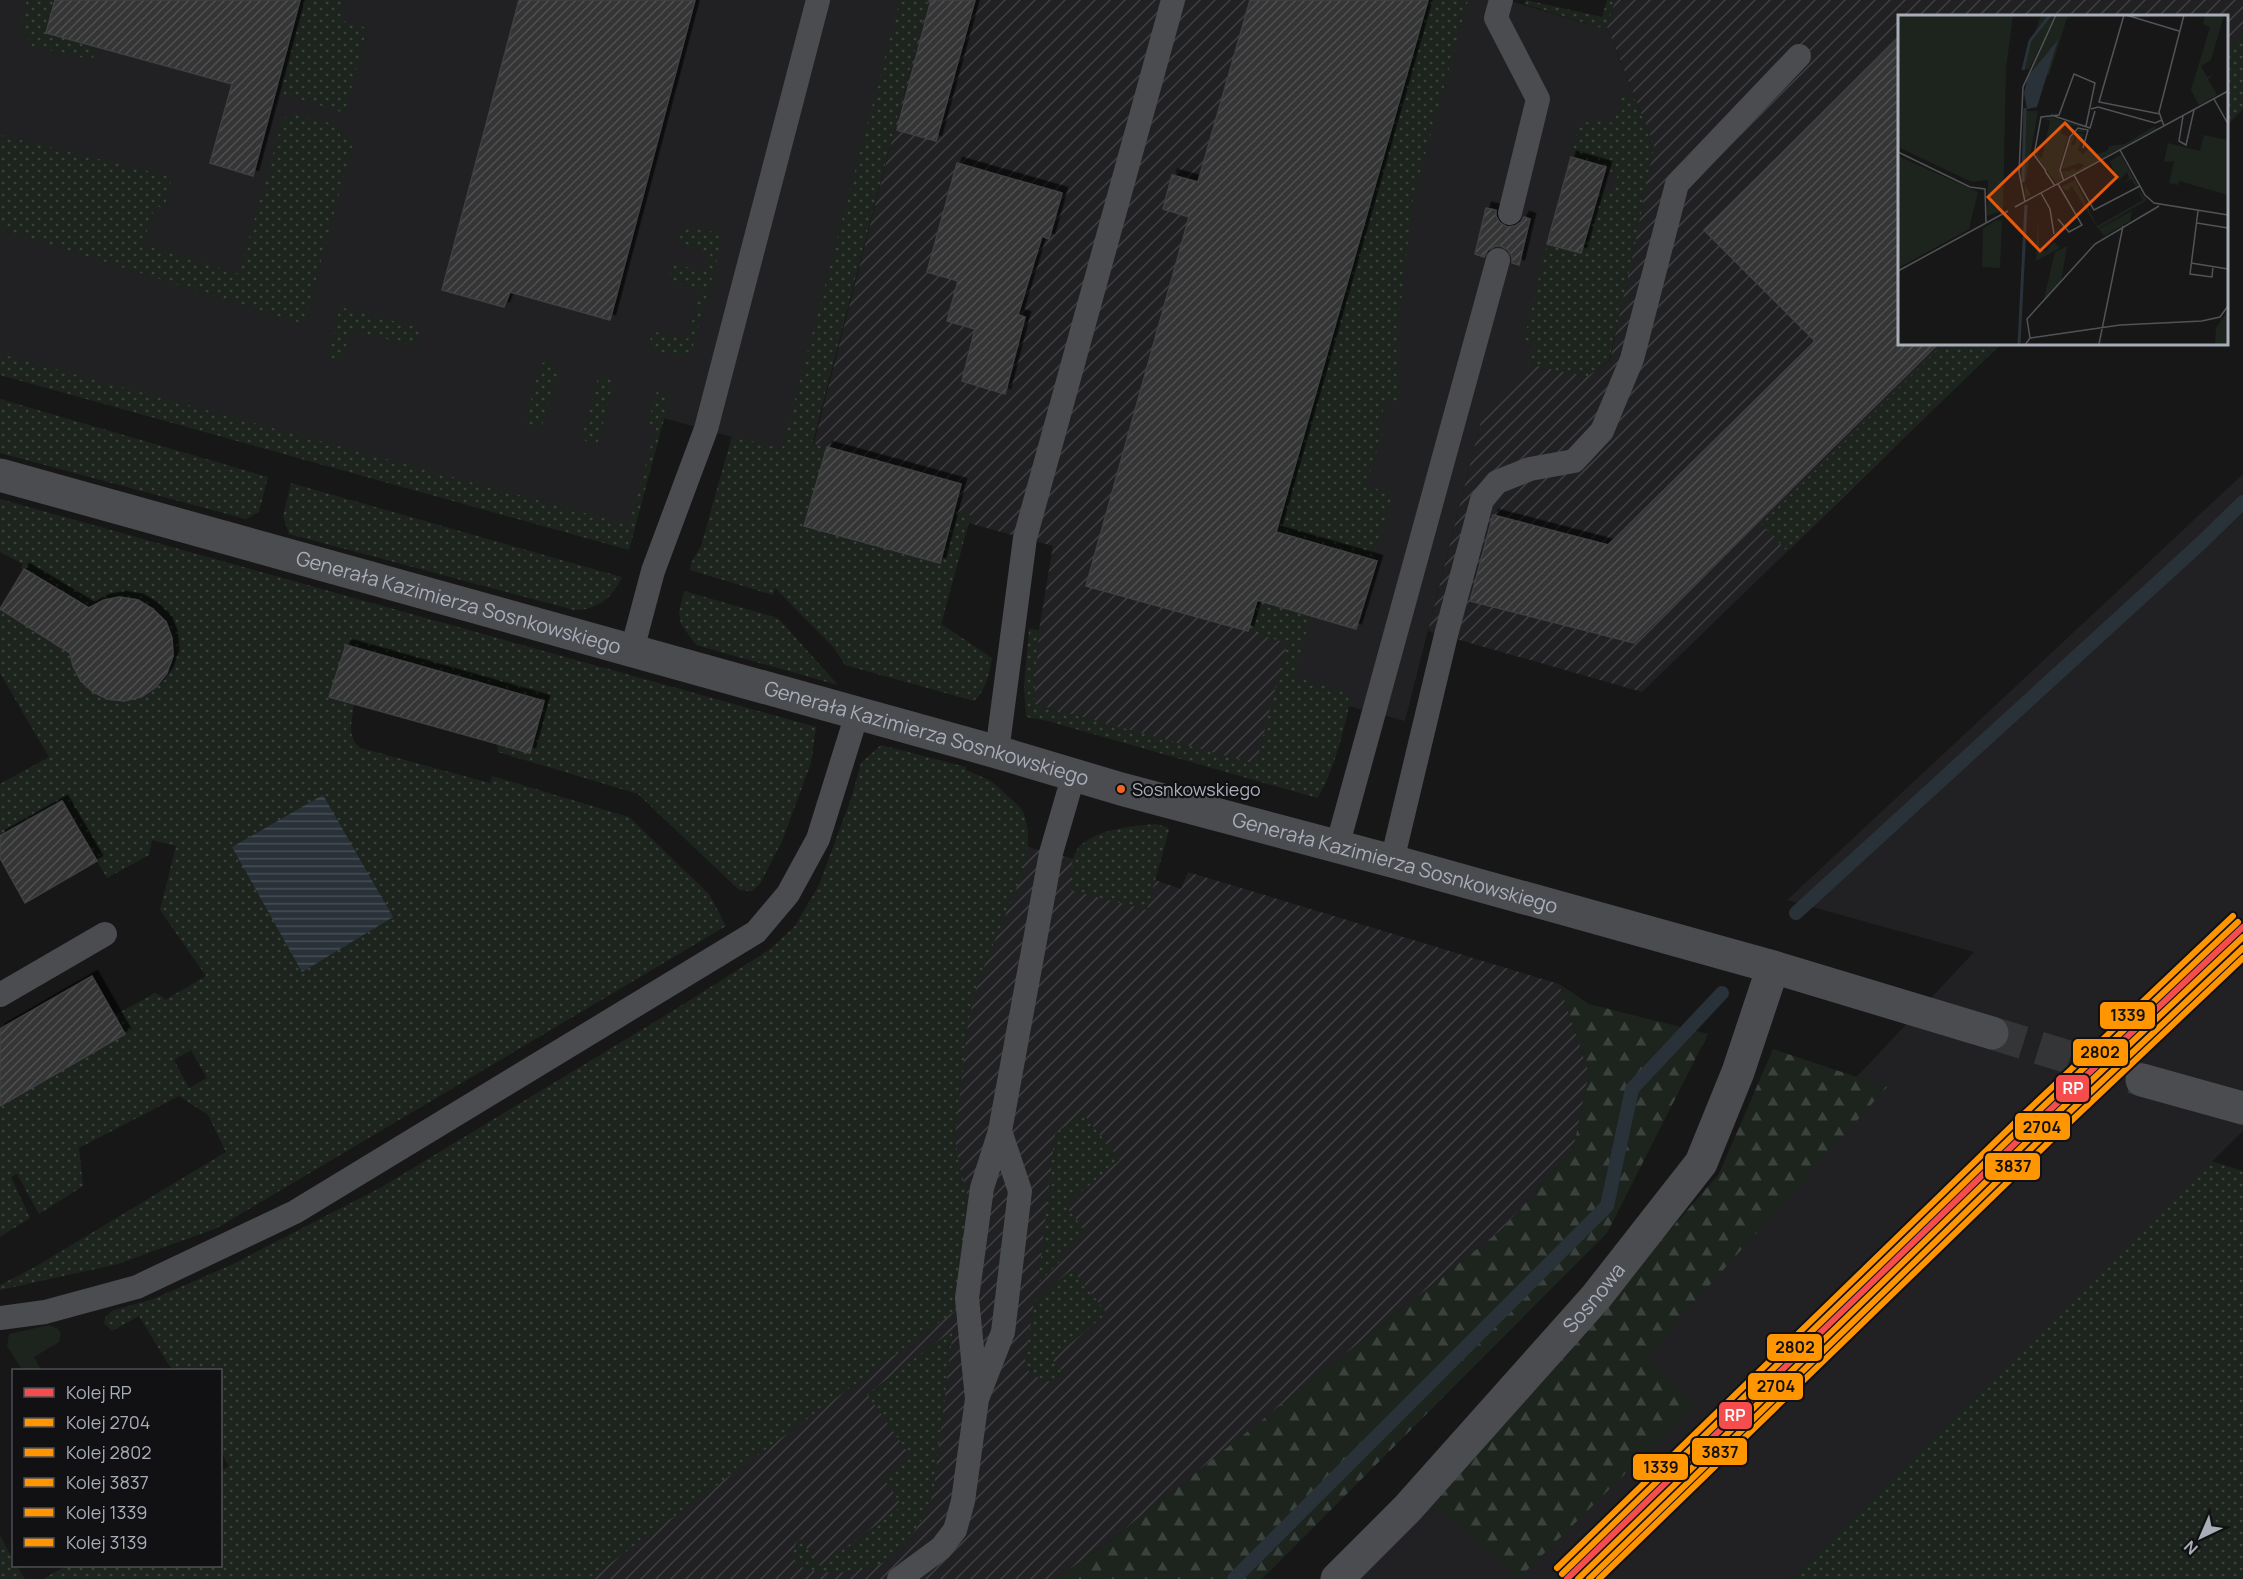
<svg xmlns="http://www.w3.org/2000/svg" width="2243" height="1579" viewBox="0 0 2243 1579" font-family="Manrope,sans-serif">
  <style>
    .built { fill: #212123 }
    .industrial { fill: url(#industrial-furrows) }
    .grass { fill: url(#grass-dots); fill-rule: evenodd }
    .forest { fill: url(#forest-firs) }
    .green { fill: #1d241e }
    .water { fill: url(#water-rules) }
    .lines { fill: none; stroke-linecap: round; stroke-linejoin: round }
    .stream { stroke: #2a3239; stroke-width: 14 }
    .building { fill: url(#building-hatch); stroke: #3f4043; stroke-width: 1.5; filter: url(#shadow) }
    .tertiary-tunnel { stroke: #343537; stroke-width: 33; stroke-dasharray: 33 16; stroke-linecap: butt }
    .service { stroke: #4b4c50; stroke-width: 24 }
    .minor { stroke: #4b4c50; stroke-width: 33 }
    .tertiary { stroke: #4b4c50; stroke-width: 33 }
    .rail-casing { stroke: #4b4c4f; stroke-width: 7 }
    .rail { stroke: #111113; stroke-width: 4.5; stroke-dasharray: 14; stroke-linecap: butt }
    .rail-1-casing { stroke: #111113; stroke-width: 10 }
    .rail-2-casing { stroke: #111113; stroke-width: 10 }
    .rail-3-casing { stroke: #111113; stroke-width: 10 }
    .rail-4-casing { stroke: #111113; stroke-width: 10 }
    .rail-5-casing { stroke: #111113; stroke-width: 10 }
    .rail-6-casing { stroke: #111113; stroke-width: 10 }
    .rail-1 { stroke: #f54d4d; stroke-width: 6 }
    .rail-2 { stroke: #ff9500; stroke-width: 6 }
    .rail-3 { stroke: #ff9500; stroke-width: 6 }
    .rail-4 { stroke: #ff9500; stroke-width: 6 }
    .rail-5 { stroke: #ff9500; stroke-width: 6 }
    .rail-6 { stroke: #ff9500; stroke-width: 6 }
    .bus-dot { fill: #f26522; stroke: #111113; stroke-width: 2 }
    .labels { text-anchor: middle; stroke-width: 4.5; stroke-linejoin: round; paint-order: stroke }
    .bus-label { font-size: 18px; fill: #a8adb8; stroke: #111113; text-anchor: start }
    .street-label { font-size: 20px; fill: #a8adb8; stroke: #111113 }
    .inset-river { fill: none; stroke: #2a3239; stroke-width: 3 }
    .inset-road { fill: none; stroke: #515357; stroke-width: 1.5 }
    .view { fill: #e8590c; fill-opacity: 0.15; stroke: #e8590c; stroke-width: 3 }
    .inset-edge { fill: none; stroke: #a8adb8; stroke-width: 3 }
    .line-badge { stroke: #111113; stroke-width: 2 }
    .badge-label { font-size: 16px; text-anchor: middle; font-weight: bold; fill: #fff }
    .pale-badge-label { font-size: 16px; text-anchor: middle; font-weight: bold; fill: #111 }
  </style>
  <defs>
    <pattern id="industrial-furrows" width="10" height="10" patternUnits="userSpaceOnUse" patternTransform="scale(1.5)"><rect width="10" height="10" fill="#212123"/><path d="M-1 1l2-2M0 10L10 0M9 11l2-2" fill="none" stroke="#3e3f41"/></pattern>
    <pattern id="grass-dots" width="8" height="8" patternUnits="userSpaceOnUse" patternTransform="scale(1.5)"><rect width="8" height="8" fill="#1d241e"/><path d="M2 2h.1M6 6h.1" fill="none" stroke="#3b413d" stroke-width="1.8" stroke-linecap="round"/></pattern>
    <pattern id="forest-firs" width="22" height="20" patternUnits="userSpaceOnUse" patternTransform="scale(1.5)"><rect width="22" height="20" fill="#1d241e"/><path d="M5 1l3.5 6h-7zM16 11l3.5 6h-7z" fill="#3b413d"/></pattern>
    <pattern id="water-rules" width="6" height="5" patternUnits="userSpaceOnUse" patternTransform="scale(1.5)"><rect width="6" height="5" fill="#2a3239"/><path d="M0 2.5h6" fill="none" stroke="#464d54"/></pattern>
    <pattern id="building-hatch" width="6" height="6" patternUnits="userSpaceOnUse" patternTransform="scale(1.5)"><rect width="6" height="6" fill="#353536"/><path d="M-1 1l2-2M0 6l6-6M5 7l2-2" fill="none" stroke="#4f5051"/></pattern>
    <filter id="shadow"><feDropShadow dx="5.5" dy="-5.5" stdDeviation="0" flood-color="#0009"/></filter>
  </defs>
  <rect width="100%" height="100%" fill="#171717"/>
  <path class="built" d="M 0,0 L 928,0 L 809,458 L 663,418 L 627,548 L 0,375 Z
    M 1462,0 L 1507,0 L 1608,30 L 1654,145 L 1609,361 L 1482,417 L 1405,721 L 1349,706 L 1350,700 L 1279,672 Z
    M 2243,474 L 2243,1131 L 1791,1579 L 1357,1579 L 1866,1067 L 1974,952 L 1787,900 Z"/>
  <path class="industrial" d="M 928,0 L 1462,0 L 1256,765 L 1034,704 L 1039,630 L 1053,546 L 968,523 L 941,624 L 978,649 L 779,579 Z
    M 1615,0 L 2243,0 L 2243,109 L 2227,125 L 2226,16 L 1900,16 L 1900,344 L 2001,344 L 1642,692 L 1428,631 L 1482,417 L 1531,364 L 1586,377 L 1610,361 L 1654,145 L 1607,27 Z
    M 1028,847 L 1155,880 L 1181,889 L 1188,872 L 1559,984 L 1589,1073 L 1573,1150 L 1501,1230 L 1116,1536 L 1056,1579 L 521,1579 L 679,1018 Z"/>
  <path class="grass" d="M 27,0 L 55,0 L 46,33 L 97,47 L 92,60 L 32,46 L 21,26 Z
    M 304,0 L 345,0 L 340,20 L 367,28 L 345,113 L 280,93 Z
    M 900,0 L 928,0 L 812,443 L 827,447 L 804,526 L 940,563 L 954,511 L 971,515 L 941,624 L 992,658 C 989,674 987,689 974,701 L 845,665 L 834,648 L 775,588 L 773,595 L 690,570 L 691,563 L 701,546 L 732,436 L 782,449 Z
    M 1428,0 L 1468,0 L 1413,198 L 1397,336 L 1400,403 L 1386,398 L 1379,426 L 1385,427 L 1366,484 L 1392,496 L 1373,559 L 1330,548 L 1294,677 L 1342,691 L 1350,700 C 1346,725 1332,777 1317,798 L 1044,720 L 1026,717 L 1024,686 L 1029,629 L 1039,630 L 1034,704 L 1256,764 L 1287,643 L 1248,631 Z
    M 1526,0 L 1602,17 L 1607,0 L 1615,0 L 1607,27 L 1608,30 L 1524,4 Z
    M 2243,34 L 2243,109 L 2227,125 L 2227,50 Z
    M 1622,95 L 1634,98 L 1654,145 L 1633,255 L 1609,361 L 1586,377 L 1528,364 L 1535,343 L 1524,340 L 1547,244 L 1599,190 L 1613,194 L 1618,174 L 1605,170 L 1605,167 L 1571,157 L 1578,127 L 1593,119 L 1614,123 Z
    M 293,114 L 342,126 L 340,135 L 354,139 L 304,324 L 0,229 L 0,135 L 172,177 L 164,209 L 155,205 L 143,244 L 239,274 L 283,119 Z
    M 687,226 L 718,233 L 722,242 L 691,353 L 685,356 L 657,351 L 650,342 L 651,337 L 657,332 L 687,339 L 701,290 L 674,282 L 669,276 L 673,266 L 678,265 L 706,272 L 711,252 L 684,245 L 680,241 L 681,230 Z
    M 340,307 L 416,327 L 421,334 L 418,343 L 414,346 L 351,330 L 343,357 L 339,362 L 334,360 L 329,355 Z
    M 1943,344 L 2001,344 L 1787,551 L 1761,524 Z
    M 0,354 L 629,525 L 656,427 L 648,422 L 657,391 L 666,392 L 670,397 L 629,550 L 0,375 Z
    M 544,362 L 552,362 L 558,372 L 542,425 L 533,430 L 526,426 L 526,419 L 540,366 Z
    M 601,376 L 614,381 L 599,440 L 596,444 L 590,445 L 582,438 L 597,381 Z
    M 0,399 L 268,477 L 259,512 L 246,519 L 0,453 Z
    M 291,483 L 622,577 C 612,598 598,610 574,610 L 289,534 L 283,516 Z
    M 0,499 L 816,727 L 811,763 L 782,841 L 760,884 L 752,891 L 739,890 L 638,794 L 498,752 L 497,743 L 531,753 L 544,701 L 346,645 L 329,697 L 354,704 C 352,721 346,738 361,748 L 490,783 L 492,776 L 629,817 L 709,894 L 726,926 L 217,1228 L 118,1264 L 0,1290 L 0,1285 L 35,1267 L 226,1152 L 208,1115 L 179,1096 L 79,1148 L 83,1186 L 39,1214 L 17,1174 L 11,1177 L 30,1218 L 0,1237 L 0,1106 L 125,1034 L 115,1015 L 155,993 L 162,996 L 165,1000 L 206,976 L 160,910 L 176,846 L 152,840 L 149,855 L 107,878 L 62,801 L 0,836 L 0,784 L 49,757 L 0,673 L 0,609 L 44,637 L 70,597 L 21,568 L 23,564 L 0,552 ZM 120,597 C 126,598 133,598 138,600 C 170,612 184,652 162,679 C 157,686 150,693 141,696 C 129,701 103,699 93,692 C 85,687 80,679 75,671 C 72,665 69,655 70,649 C 72,642 77,635 80,628 C 92,604 94,602 120,597 ZM 191,1050 L 207,1078 L 189,1088 L 174,1060 Z
    M 684,591 L 778,618 L 838,685 L 696,645 L 681,624 L 679,613 Z
    M 881,745 L 966,767 L 966,770 L 991,781 L 1018,805 L 1024,813 L 1028,831 L 1028,847 L 1022,875 L 978,981 L 968,1023 L 955,1137 L 959,1164 L 967,1194 L 968,1215 L 955,1311 L 589,1579 L 43,1579 L 66,1566 L 220,1566 L 221,1471 L 229,1466 L 221,1452 L 220,1370 L 172,1370 L 139,1316 L 112,1331 L 104,1323 L 106,1316 L 114,1310 L 153,1299 L 231,1265 L 380,1188 L 671,1012 L 769,950 L 795,926 L 819,885 L 852,796 L 861,763 Z
    M 1156,824 L 1167,827 L 1169,830 L 1147,910 L 1070,890 C 1072,879 1070,861 1076,851 C 1091,829 1133,826 1156,824 Z
    M 1082,1112 L 1120,1160 L 1065,1205 L 1086,1232 L 1059,1253 L 1063,1259 L 1038,1283 L 1055,1134 Z
    M 2211,1161 L 2243,1171 L 2243,1579 L 1791,1579 Z
    M 1072,1269 L 1107,1313 L 1052,1359 L 1065,1374 L 1052,1382 L 1042,1380 L 1029,1372 L 1025,1360 L 1034,1301 Z
    M 953,1330 L 933,1495 C 922,1522 909,1545 884,1562 C 866,1574 803,1579 795,1560 C 792,1551 794,1545 800,1539 L 820,1566 L 902,1506 L 883,1477 L 911,1457 L 867,1394 Z
    M 0,1536 L 13,1559 L 14,1566 L 17,1566 L 25,1579 L 0,1579 Z"/>
  <path class="forest" d="M 1559,984 L 1589,1004 L 1708,1034 L 1607,1233 L 1262,1579 L 1056,1579 L 1116,1536 L 1501,1230 L 1573,1150 L 1589,1073 Z
    M 1773,1049 L 1887,1087 L 1647,1355 L 1694,1406 L 1519,1578 L 1431,1503 L 1719,1174 Z"/>
  <path class="green" d="M 49,1325 L 57,1328 L 61,1333 L 59,1342 L 34,1357 L 41,1370 L 22,1370 L 7,1346 L 9,1334 Z"/>
  <path class="water" d="M 323,795 L 393,917 L 302,972 L 232,847 Z"/>
  <g class="lines">
    <path class="stream" d="M 1796,913 L 2202,542 L 2243,502
      M 1234,1579 L 1607,1206 L 1632,1089 L 1722,993"/>
  </g>
  <path class="building" d="M 55,0 L 300,0 L 253,176 L 210,163 L 232,84 L 46,33 Z
    M 519,0 L 695,0 L 610,320 L 510,292 L 504,307 L 442,290 Z
    M 931,0 L 975,0 L 936,141 L 897,130 Z
    M 1250,0 L 1428,0 L 1276,532 L 1377,561 L 1356,629 L 1257,600 L 1248,631 L 1086,586 L 1189,217 L 1163,209 L 1172,175 L 1198,182 Z
    M 1899,37 L 1899,344 L 1938,344 L 1634,643 L 1470,601 L 1493,515 L 1608,545 L 1815,341 L 1704,230 Z
    M 1571,157 L 1606,167 L 1581,253 L 1547,244 Z
    M 957,163 L 1062,193 L 1049,239 L 1042,236 L 1018,315 L 1025,317 L 1005,394 L 962,381 L 975,329 L 947,321 L 958,281 L 927,272 Z
    M 1486,208 L 1496,210 L 1496,216 L 1500,223 L 1507,227 L 1515,226 L 1521,222 L 1524,217 L 1530,219 L 1519,265 L 1512,263 L 1512,257 L 1508,250 L 1501,246 L 1495,246 L 1488,250 L 1484,257 L 1475,254 Z
    M 827,447 L 961,484 L 940,563 L 804,526 Z
    M 24,569 L 89,608 L 104,600 L 120,597 L 138,600 L 153,609 L 166,622 L 172,638 L 173,656 L 167,673 L 156,687 L 141,697 L 124,701 L 107,699 L 93,692 L 81,681 L 73,666 L 70,653 L 0,609 Z
    M 346,645 L 544,701 L 530,753 L 329,697 Z
    M 62,801 L 97,861 L 25,903 L 0,858 L 0,836 Z
    M 92,976 L 125,1034 L 0,1106 L 0,1029 Z"/>
  <g class="lines">
    <path class="tertiary-tunnel" d="M 1992,1033 L 2142,1080"/>
    <path class="service" d="M 1501,0 L 1496,18 L 1538,99 L 1510,213
      M 632,650 L 653,571 L 706,429 L 818,0
      M 997,752 L 1025,538 L 1173,0
      M 1337,847 L 1498,260
      M 1392,861 L 1446,635 L 1482,500 L 1497,482 L 1530,469 L 1574,461 L 1602,431 L 1632,359 L 1677,184 L 1799,56
      M 0,995 L 105,934
      M 0,1318 L 45,1312 L 137,1287 L 295,1212 L 756,932 L 788,894 L 818,839 L 857,714
      M 977,1399 L 967,1298 L 982,1188 L 1000,1131 L 1051,853 L 1074,774
      M 899,1579 L 941,1548 L 955,1530 L 963,1501 L 977,1399 L 1003,1332 L 1020,1191 L 1000,1131"/>
    <path class="minor" id="s1" d="M 1337,1579 L 1407,1509 L 1596,1297 L 1701,1163 L 1738,1072 L 1773,967"/>
    <g class="tertiary">
      <path id="s2" d="M 0,475 L 997,752 L 1121,789 L 1392,861 L 1773,967 L 1992,1033"/>
      <path d="M 2142,1080 L 2243,1108"/>
    </g>
    <g class="rail-casing">
      <path id="rail" d="M 1957,1201 L 2243,927"/>
    </g>
    <use href="#rail" class="rail"/>
    <g class="rail-1-casing">
      <path id="rail-1" d="M 1567,1579 L 2034,1125 L 2243,927"/>
    </g>
    <g class="rail-2-casing">
      <path id="rail-2" d="M 1578,1579 L 2039,1130 L 2243,937"/>
    </g>
    <g class="rail-3-casing">
      <path id="rail-3" d="M 1562,1574 L 2029,1120 L 2238,922"/>
    </g>
    <g class="rail-4-casing">
      <path id="rail-4" d="M 1589,1579 L 2044,1136 L 2243,948"/>
    </g>
    <g class="rail-5-casing">
      <path id="rail-5" d="M 1557,1568 L 2024,1114 L 2233,916"/>
    </g>
    <g class="rail-6-casing">
      <path id="rail-6" d="M 1599,1579 L 2050,1141 L 2243,958"/>
    </g>
    <use href="#rail-1" class="rail-1"/>
    <use href="#rail-2" class="rail-2"/>
    <use href="#rail-3" class="rail-3"/>
    <use href="#rail-4" class="rail-4"/>
    <use href="#rail-5" class="rail-5"/>
    <use href="#rail-6" class="rail-6"/>
  </g>
  <circle class="bus-dot" cx="1121" cy="789" r="5"/>
  <g class="labels">
    <g class="bus-label">
      <text x="1132" y="796">Sosnkowskiego</text>
    </g>
    <g class="street-label">
      <text dy="7" stroke="none"><textPath href="#s2" startOffset="476">Generała Kazimierza Sosnkowskiego</textPath></text>
      <text dy="7" stroke="none"><textPath href="#s2" startOffset="962">Generała Kazimierza Sosnkowskiego</textPath></text>
      <text dy="7" stroke="none"><textPath href="#s2" startOffset="1448">Generała Kazimierza Sosnkowskiego</textPath></text>
      <text dy="7" stroke="none"><textPath href="#s1" startOffset="381">Sosnowa</textPath></text>
    </g>
  </g>
  <g transform="translate(1898 15)">
    <rect width="330" height="330" fill="#171717"/>
    <path d="M 0,0 L 115,0 L 108,54 L 105,195 L 89,201 L 90,165 L 74,167 L 0,132 ZM 307,0 L 326,0 L 313,45 L 303,51 L 309,62 L 316,59 L 310,64 L 319,80 L 301,90 L 293,75 L 312,12 L 305,9 ZM 152,102 L 191,113 L 166,109 L 163,119 L 170,121 L 161,155 L 164,164 L 158,168 L 137,139 L 139,136 L 141,135 L 139,140 L 144,143 L 152,106 L 147,104 ZM 257,111 L 258,114 L 167,164 L 164,156 L 171,156 L 177,153 L 178,156 L 186,151 L 182,148 L 164,154 L 171,127 L 177,117 L 183,114 L 188,117 L 178,117 L 173,130 L 177,130 L 179,118 L 186,119 L 180,135 L 185,139 L 192,132 L 193,138 L 198,139 L 209,136 L 211,131 L 227,129 ZM 223,140 L 240,171 L 238,172 L 233,164 L 224,169 L 231,163 L 229,157 L 221,166 L 214,152 L 212,146 ZM 0,141 L 80,177 L 71,214 L 0,253 ZM 177,165 L 199,211 L 245,185 L 239,174 L 249,185 L 200,214 L 174,171 L 169,176 L 163,172 ZM 140,202 L 141,236 L 148,236 L 156,227 L 162,233 L 138,246 ZM 98,205 L 104,206 L 102,253 L 84,252 L 85,214 Z" fill="#1d241e"/>
    <path d="M 143,0 L 158,0 L 131,54 L 124,55 ZM 159,0 L 170,0 L 151,60 L 131,58 ZM 125,96 L 140,96 L 127,169 L 133,180 L 127,183 ZM 306,120 L 330,125 L 330,180 L 281,166 L 280,170 L 271,168 L 276,146 L 266,147 L 270,128 L 302,136 ZM 234,196 L 232,206 L 206,221 L 201,214 ZM 169,231 L 163,267 L 145,288 L 157,237 ZM 330,296 L 330,330 L 317,330 L 318,313 Z" fill="#1d241e"/>
    <path d="M 160,25 L 139,92 L 129,94 L 126,78 L 130,61 Z" fill="#2a3239"/>
    <path class="inset-river" d="M 125,55 L 132,26 L 152,0M 125,167 L 127,93M 121,330 L 128,190"/>
    <path class="inset-road" d="M 226,0 L 201,87 L 262,99M 228,0 L 281,16M 316,84 L 330,109M 193,94 L 200,92 L 257,108 L 264,105M 153,100 L 192,113 L 197,96M 285,101 L 281,126 L 288,130 L 296,95M 266,111 L 261,97 L 286,0M 222,135 L 247,180 L 256,188 L 330,200M 0,137 L 72,172 L 87,174 L 88,207M 147,156 L 157,171M 148,156 L 136,140 L 143,102 L 161,100 L 176,59 L 197,68 L 188,111M 176,160 L 196,195 L 242,171M 166,166 L 162,155 L 172,122 L 180,113 L 190,115 L 185,133M 160,169 L 184,210 L 171,217 L 160,204M 143,178 L 152,194 L 156,219M 127,187 L 121,157 L 125,72 L 158,0M 117,192 L 330,76M 300,196 L 292,259 L 314,262 L 315,251M 299,208 L 330,213M 293,248 L 330,254M 0,256 L 110,196M 132,323 L 129,304 L 197,229 L 261,191M 201,329 L 225,211M 127,330 L 132,323 L 222,310 L 304,306 L 322,302 L 330,291"/>
    <path class="view" d="M 167,108 L 219,162 L 142,236 L 90,182 Z"/>
    <rect width="330" height="330" class="inset-edge"/>
  </g>
  <g class="line-badge">
    <rect x="2099" y="1001" width="57" height="29" rx="6" fill="#ff9500"/>
    <rect x="2072" y="1038" width="57" height="29" rx="6" fill="#ff9500"/>
    <rect x="2055" y="1074" width="35" height="29" rx="6" fill="#f54d4d"/>
    <rect x="2014" y="1112" width="57" height="29" rx="6" fill="#ff9500"/>
    <rect x="1984" y="1152" width="57" height="29" rx="6" fill="#ff9500"/>
    <rect x="1766" y="1333" width="57" height="29" rx="6" fill="#ff9500"/>
    <rect x="1747" y="1372" width="57" height="29" rx="6" fill="#ff9500"/>
    <rect x="1718" y="1401" width="35" height="29" rx="6" fill="#f54d4d"/>
    <rect x="1691" y="1437" width="57" height="29" rx="6" fill="#ff9500"/>
    <rect x="1632" y="1453" width="57" height="28" rx="6" fill="#ff9500"/>
  </g>
  <g class="badge-label">
    <text x="2073" y="1094">RP</text>
    <text x="1735" y="1421">RP</text>
  </g>
  <g class="pale-badge-label">
    <text x="2128" y="1021">1339</text>
    <text x="2100" y="1058">2802</text>
    <text x="2042" y="1133">2704</text>
    <text x="2013" y="1172">3837</text>
    <text x="1795" y="1353">2802</text>
    <text x="1776" y="1392">2704</text>
    <text x="1720" y="1458">3837</text>
    <text x="1661" y="1473">1339</text>
  </g>
  <rect x="12" y="1369" width="210" height="198" fill="#111113" stroke="#4d4f55" stroke-width="1.5"/>
  <rect x="24" y="1388" width="30" height="9" fill="#f54d4d" stroke="#4d4f55" stroke-width="1.5"/>
  <text x="66" y="1399" font-size="18" fill="#a8adb8">Kolej RP</text>
  <rect x="24" y="1418" width="30" height="9" fill="#ff9500" stroke="#4d4f55" stroke-width="1.5"/>
  <text x="66" y="1429" font-size="18" fill="#a8adb8">Kolej 2704</text>
  <rect x="24" y="1448" width="30" height="9" fill="#ff9500" stroke="#4d4f55" stroke-width="1.5"/>
  <text x="66" y="1459" font-size="18" fill="#a8adb8">Kolej 2802</text>
  <rect x="24" y="1478" width="30" height="9" fill="#ff9500" stroke="#4d4f55" stroke-width="1.5"/>
  <text x="66" y="1489" font-size="18" fill="#a8adb8">Kolej 3837</text>
  <rect x="24" y="1508" width="30" height="9" fill="#ff9500" stroke="#4d4f55" stroke-width="1.5"/>
  <text x="66" y="1519" font-size="18" fill="#a8adb8">Kolej 1339</text>
  <rect x="24" y="1538" width="30" height="9" fill="#ff9500" stroke="#4d4f55" stroke-width="1.5"/>
  <text x="66" y="1549" font-size="18" fill="#a8adb8">Kolej 3139</text>
  <g transform="translate(2201 1537) rotate(224)" stroke="#111113" stroke-width="4.5" paint-order="stroke">
  <path d="M0-4.5L10 22L0 15L-10 22Z" fill="#a8adb8"/>
  <text y="-9" font-size="16" font-weight="bold" text-anchor="middle" fill="#a8adb8">N</text>
  </g>
</svg>
